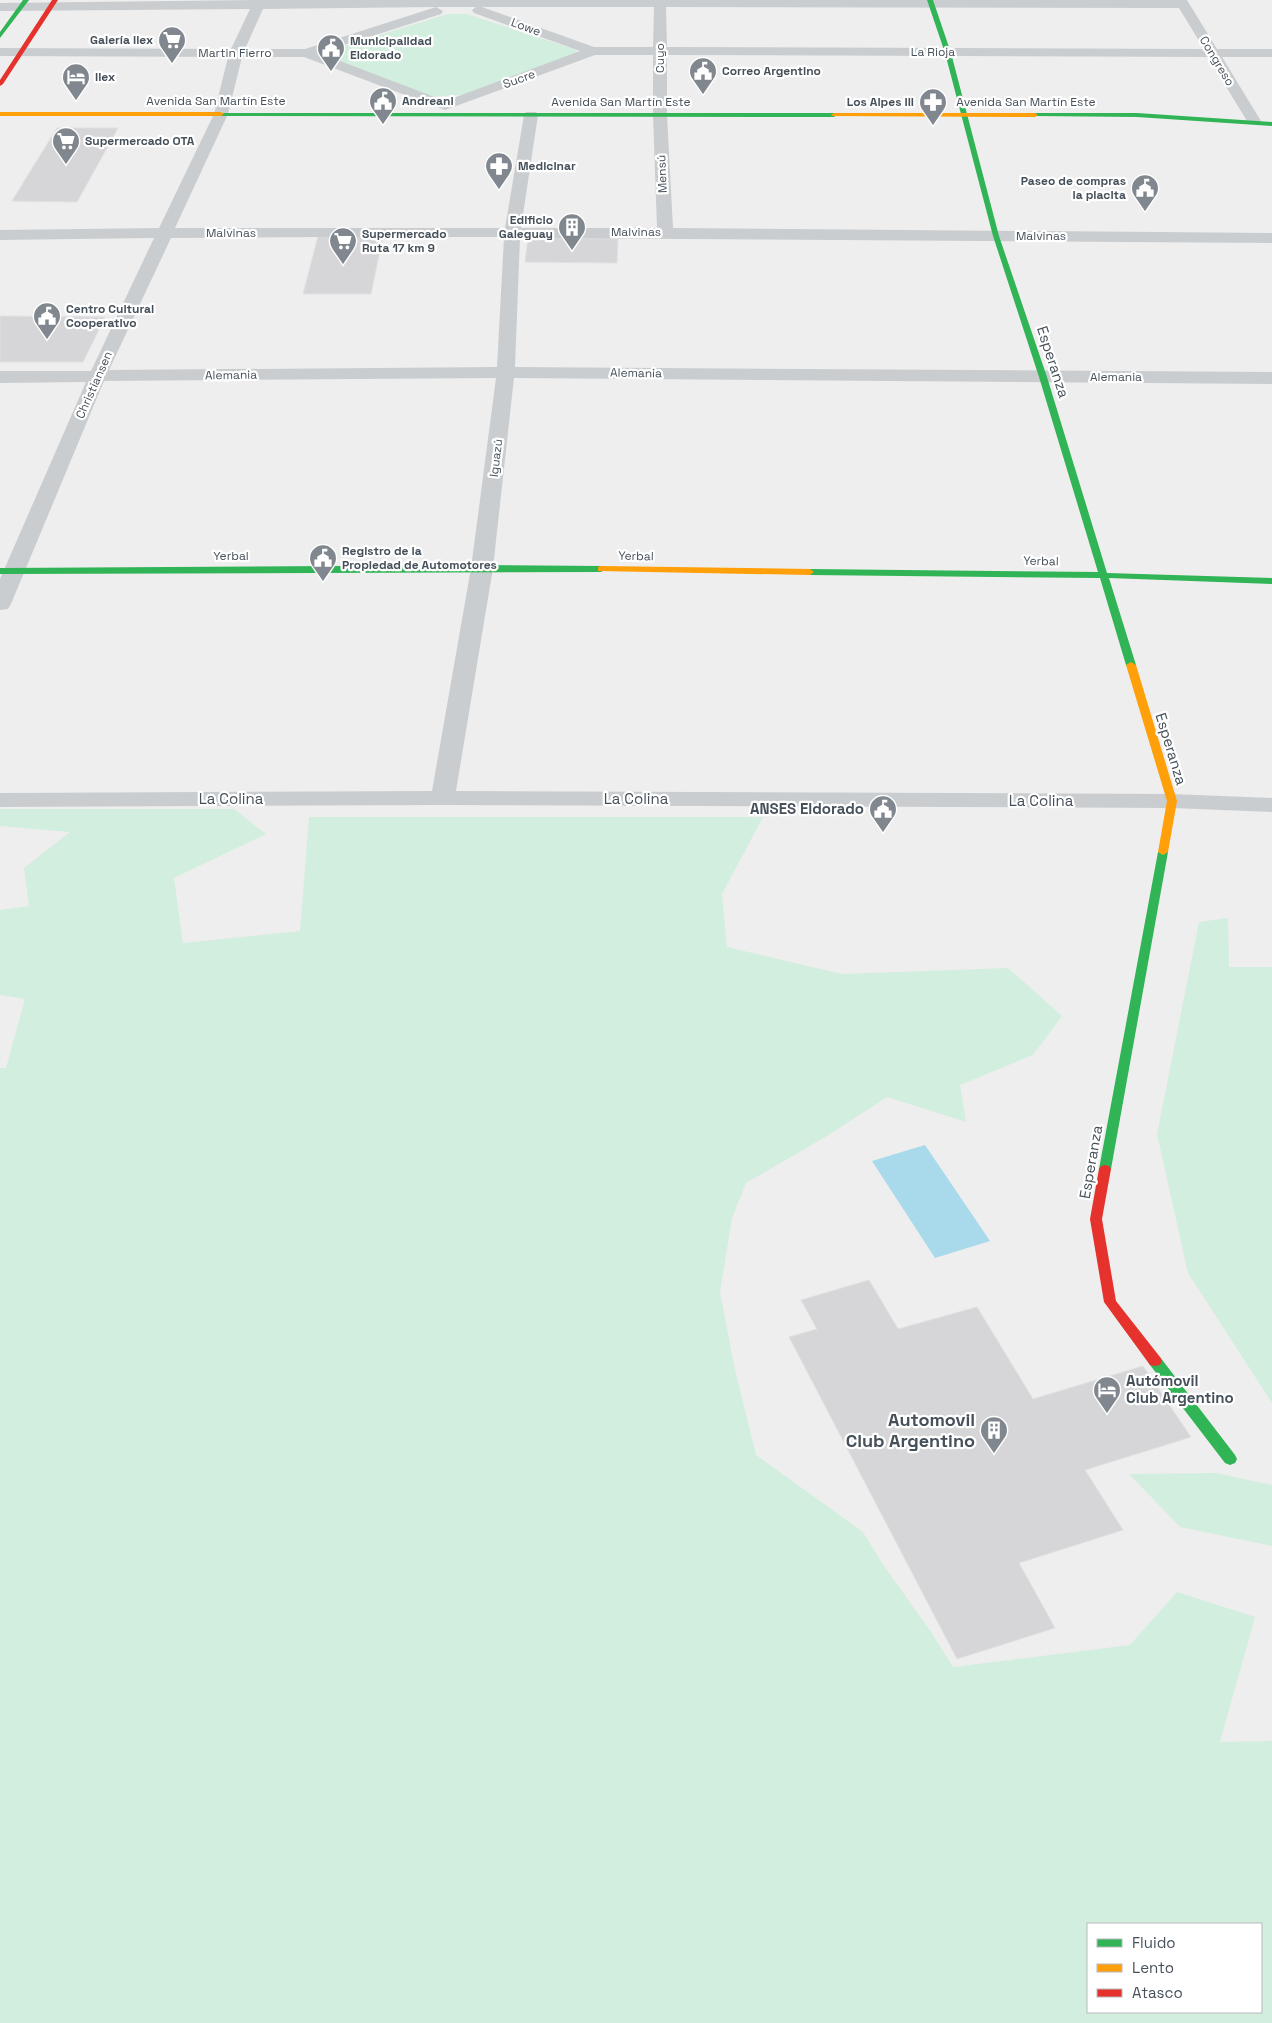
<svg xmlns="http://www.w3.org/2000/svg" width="1272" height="2023" viewBox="0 0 1272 2023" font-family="'Space Grotesk',sans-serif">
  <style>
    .green { fill: #d2eede; fill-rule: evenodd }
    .water { fill: #a8daeb }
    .building { fill: #d6d6d8; stroke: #e0e0e1 }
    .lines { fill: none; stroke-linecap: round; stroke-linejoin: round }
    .street { fill: #cacdcf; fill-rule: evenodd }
    .fast { fill: #30b455; fill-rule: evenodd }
    .slow { fill: #ff9f0a; fill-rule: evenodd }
    .jam { fill: #e5322d; fill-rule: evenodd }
    .labels { text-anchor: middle; stroke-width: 4.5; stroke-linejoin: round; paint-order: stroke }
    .far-street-label { font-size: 12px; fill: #46505a; stroke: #fff }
    .far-poi-label { font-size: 12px; font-weight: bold; fill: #46505a; stroke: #fff; text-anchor: start }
    .street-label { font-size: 15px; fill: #46505a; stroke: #fff }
    .poi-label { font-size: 15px; font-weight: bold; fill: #46505a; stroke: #fff; text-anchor: end }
    .near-poi-label { font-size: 18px; font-weight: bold; fill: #46505a; stroke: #fff; text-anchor: end }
  </style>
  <rect width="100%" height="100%" fill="#efeeee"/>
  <path class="green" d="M 448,14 L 467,14 L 577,50 L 573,59 L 471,94 L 432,97 L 325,58 L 327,51 Z
    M 0,809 L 234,809 L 266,834 L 174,878 L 183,943 L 300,931 L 309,817 L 763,817 L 722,894 L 727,947 L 842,974 L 1008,968 L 1062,1016 L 1033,1055 L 960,1085 L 966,1122 L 887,1097 L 827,1136 L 746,1183 L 732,1218 L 720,1292 L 735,1370 L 756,1455 L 863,1532 L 882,1563 L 933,1635 L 953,1667 L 1130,1645 L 1177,1592 L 1255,1617 L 1220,1742 L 1272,1741 L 1272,2023 L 0,2023 L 0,1068 L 6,1068 L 25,999 L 0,995 L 0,910 L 29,906 L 24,868 L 70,832 L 0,826 ZM 1088,1924 L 1261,1924 L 1261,2012 L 1088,2012 Z
    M 1228,918 L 1229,967 L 1272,967 L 1272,1403 L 1188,1273 L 1157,1134 L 1199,922 Z
    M 1216,1473 L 1272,1485 L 1272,1546 L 1180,1527 L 1129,1474 Z"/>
  <path class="water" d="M 925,1145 L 990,1241 L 935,1258 L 872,1161 Z"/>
  <path class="building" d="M 57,128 L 118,128 L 77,202 L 12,201 Z
    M 318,236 L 383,236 L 371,294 L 303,294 Z
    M 528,238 L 618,239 L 617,263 L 525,262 Z
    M 0,316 L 105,317 L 83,362 L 0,362 Z
    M 869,1280 L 898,1329 L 977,1307 L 1033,1399 L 1143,1366 L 1191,1437 L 1085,1470 L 1123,1530 L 1019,1563 L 1055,1628 L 957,1659 L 789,1337 L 817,1329 L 801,1300 Z"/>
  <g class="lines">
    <path class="street" d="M 255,0 L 1187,0 L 1217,49 L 1272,49 L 1272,57 L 1222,57 L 1261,121 L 1259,124 L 1249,124 L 1247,121 L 1208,57 L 667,55 L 667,115 L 673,228 L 1272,233 L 1272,243 L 520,238 L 515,367 L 1272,372 L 1272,384 L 514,378 L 493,568 L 456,791 L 1172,794 L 1272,798 L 1272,812 L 1172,808 L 443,805 L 0,807 L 0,793 L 432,791 L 471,568 L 496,378 L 104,381 L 11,604 L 8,609 L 0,610 L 0,579 L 86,382 L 0,383 L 0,371 L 91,371 L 154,238 L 0,240 L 0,230 L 159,228 L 214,114 L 228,57 L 0,56 L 0,48 L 231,49 L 250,9 L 0,11 L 0,3 ZM 436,7 L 476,7 L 472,10 L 474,13 L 580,51 L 445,101 L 319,53 L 441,14 L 443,11 ZM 436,7 L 305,49 L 245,49 L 263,9 ZM 482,7 L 654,7 L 653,47 L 594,47 ZM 666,7 L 1179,8 L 1204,49 L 667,47 ZM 595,55 L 653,55 L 653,115 L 657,228 L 521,228 L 538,115 L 536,112 L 526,112 L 524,115 L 505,228 L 175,228 L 228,114 L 242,57 L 304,57 L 445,110 ZM 318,237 L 504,237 L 497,367 L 109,370 L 171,238 Z"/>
    <path class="fast" d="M 23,0 L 29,0 L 0,38 L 0,32 Z
      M 927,0 L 933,0 L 951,53 L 999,236 L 1047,377 L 1107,573 L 1272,578 L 1272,584 L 1109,578 L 1136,665 L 1134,667 L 1128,667 L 1126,665 L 1100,578 L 810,575 L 806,572 L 810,569 L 1098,572 L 1039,377 L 993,236 L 945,53 Z
      M 219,113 L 834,113 L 837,115 L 834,117 L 221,116 L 218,114 Z
      M 1035,113 L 1137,113 L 1272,122 L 1272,126 L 1137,117 L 1033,116 L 1032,115 Z
      M 482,565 L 601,566 L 605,569 L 601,572 L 0,574 L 0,568 Z
      M 1163,849 L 1168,852 L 1111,1169 L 1109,1172 L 1101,1172 L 1099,1169 L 1158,852 Z
      M 1155,1356 L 1160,1357 L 1235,1455 L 1237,1459 L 1235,1463 L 1230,1465 L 1225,1463 L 1150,1365 L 1148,1361 L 1150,1357 Z"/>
    <path class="slow" d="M 0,112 L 221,112 L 224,114 L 221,116 L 0,116 Z
      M 834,113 L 1035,113 L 1038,115 L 1035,117 L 832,116 L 831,115 Z
      M 601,566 L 810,569 L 814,572 L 810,575 L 598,571 L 598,567 Z
      M 1131,662 L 1136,665 L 1177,801 L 1168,852 L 1163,855 L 1158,852 L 1167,801 L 1126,665 Z"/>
    <path class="jam" d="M 52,0 L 58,0 L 3,84 L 0,86 L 0,80 Z
      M 1105,1165 L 1109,1166 L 1111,1169 L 1102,1219 L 1116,1301 L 1160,1357 L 1162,1361 L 1160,1365 L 1155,1366 L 1150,1365 L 1104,1302 L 1090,1219 L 1099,1169 L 1101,1166 Z"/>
  </g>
  <defs>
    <g id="supermarket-pin" transform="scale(1.4375)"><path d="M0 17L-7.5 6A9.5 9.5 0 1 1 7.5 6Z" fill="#81878e" stroke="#fff"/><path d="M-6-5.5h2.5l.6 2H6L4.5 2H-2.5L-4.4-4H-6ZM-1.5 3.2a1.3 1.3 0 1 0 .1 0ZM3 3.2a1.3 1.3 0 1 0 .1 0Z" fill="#fff"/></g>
    <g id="civic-pin" transform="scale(1.4375)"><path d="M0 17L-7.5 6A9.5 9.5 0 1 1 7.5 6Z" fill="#81878e" stroke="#fff"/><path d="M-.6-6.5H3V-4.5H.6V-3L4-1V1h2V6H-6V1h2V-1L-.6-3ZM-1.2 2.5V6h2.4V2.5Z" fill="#fff"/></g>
    <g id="hotel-pin" transform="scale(1.4375)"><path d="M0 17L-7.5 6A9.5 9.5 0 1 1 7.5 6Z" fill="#81878e" stroke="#fff"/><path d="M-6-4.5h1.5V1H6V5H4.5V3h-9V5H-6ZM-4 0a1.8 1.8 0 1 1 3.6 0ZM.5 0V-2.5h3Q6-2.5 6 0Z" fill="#fff"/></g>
    <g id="pharmacy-pin" transform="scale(1.4375)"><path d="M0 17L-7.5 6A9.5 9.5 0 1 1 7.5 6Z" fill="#81878e" stroke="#fff"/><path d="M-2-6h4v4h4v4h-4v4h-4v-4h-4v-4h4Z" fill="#fff"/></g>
    <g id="building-pin" transform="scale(1.4375)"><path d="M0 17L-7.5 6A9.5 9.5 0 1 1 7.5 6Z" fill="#81878e" stroke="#fff"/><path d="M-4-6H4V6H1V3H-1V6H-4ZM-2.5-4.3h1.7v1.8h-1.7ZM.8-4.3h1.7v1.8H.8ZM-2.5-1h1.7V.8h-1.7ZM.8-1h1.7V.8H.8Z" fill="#fff"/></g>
  </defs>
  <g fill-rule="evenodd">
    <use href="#supermarket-pin" x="172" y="40"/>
    <use href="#civic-pin" x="331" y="48"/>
    <use href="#civic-pin" x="703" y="71"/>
    <use href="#hotel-pin" x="76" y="77"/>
    <use href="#civic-pin" x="383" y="101"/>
    <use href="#pharmacy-pin" x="933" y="102"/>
    <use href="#supermarket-pin" x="66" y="141"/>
    <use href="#pharmacy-pin" x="499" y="166"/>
    <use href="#civic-pin" x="1145" y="188"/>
    <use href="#building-pin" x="572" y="227"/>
    <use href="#supermarket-pin" x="343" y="241"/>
    <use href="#civic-pin" x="47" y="316"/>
    <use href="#civic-pin" x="323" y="558"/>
    <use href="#civic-pin" x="883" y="809"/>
    <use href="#hotel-pin" x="1107" y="1390"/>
    <use href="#building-pin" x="994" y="1430"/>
  </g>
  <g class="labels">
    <g class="far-street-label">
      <text transform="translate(526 27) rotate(20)" y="4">Lowe</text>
      <text x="933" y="56">La Rioja</text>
      <text x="235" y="57">Martin Fierro</text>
      <text transform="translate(660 58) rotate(-90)" y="4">Cuyo</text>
      <text transform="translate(1217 61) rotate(59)" y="4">Congreso</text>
      <text transform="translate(519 79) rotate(-20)" y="4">Sucre</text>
      <text x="216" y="105">Avenida San Martín Este</text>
      <text x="621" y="106">Avenida San Martín Este</text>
      <text x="1026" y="106">Avenida San Martín Este</text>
      <text transform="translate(662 174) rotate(-92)" y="4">Mensú</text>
      <text x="636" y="236">Malvinas</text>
      <text x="231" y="237">Malvinas</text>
      <text x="1041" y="240">Malvinas</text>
      <text transform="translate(636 373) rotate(1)" y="4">Alemania</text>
      <text transform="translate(231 375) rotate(-1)" y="4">Alemania</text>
      <text x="1116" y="381">Alemania</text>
      <text transform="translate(94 385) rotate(-66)" y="4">Christiansen</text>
      <text transform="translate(496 458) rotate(-83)" y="4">Iguazú</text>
      <text x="231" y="560">Yerbal</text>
      <text transform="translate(636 556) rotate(1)" y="4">Yerbal</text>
      <text transform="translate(1041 561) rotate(1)" y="4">Yerbal</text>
    </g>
    <g class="far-poi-label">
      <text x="153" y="44" text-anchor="end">Galería Ilex</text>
      <text x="350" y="45">Municipalidad<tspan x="350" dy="14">Eldorado</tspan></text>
      <text x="722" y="75">Correo Argentino</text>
      <text x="95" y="81">Ilex</text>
      <text x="402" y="105">Andreani</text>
      <text x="914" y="106" text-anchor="end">Los Alpes III</text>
      <text x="85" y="145">Supermercado OTA</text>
      <text x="518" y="170">Medicinar</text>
      <text x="1126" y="185" text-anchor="end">Paseo de compras<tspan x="1126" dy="14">la placita</tspan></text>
      <text x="553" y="224" text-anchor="end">Edificio<tspan x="553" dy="14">Galeguay</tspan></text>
      <text x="362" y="238">Supermercado<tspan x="362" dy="14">Ruta 17 km 9</tspan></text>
      <text x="66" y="313">Centro Cultural<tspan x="66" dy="14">Cooperativo</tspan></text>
      <text x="342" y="555">Registro de la<tspan x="342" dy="14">Propiedad de Automotores</tspan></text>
    </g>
    <g class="street-label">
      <text transform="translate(1053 362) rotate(72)" y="5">Esperanza</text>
      <text transform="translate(1171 749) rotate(73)" y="5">Esperanza</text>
      <text x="231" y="804">La Colina</text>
      <text x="636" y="804">La Colina</text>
      <text x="1041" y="806">La Colina</text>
      <text transform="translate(1091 1162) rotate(-80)" y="5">Esperanza</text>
    </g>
    <g class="poi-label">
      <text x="864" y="814">ANSES Eldorado</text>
      <text x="1126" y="1386" text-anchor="start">Autómovil<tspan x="1126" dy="17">Club Argentino</tspan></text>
    </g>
    <g class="near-poi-label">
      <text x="975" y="1426">Automovil<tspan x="975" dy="21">Club Argentino</tspan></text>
    </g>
  </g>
  <rect x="1087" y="1923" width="175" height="90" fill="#ffffff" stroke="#b5b9bd"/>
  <rect x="1097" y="1939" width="25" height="8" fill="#30b455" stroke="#b5b9bd"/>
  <text x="1132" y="1948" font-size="15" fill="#46505a">Fluido</text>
  <rect x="1097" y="1964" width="25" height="8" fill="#ff9f0a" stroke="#b5b9bd"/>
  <text x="1132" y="1973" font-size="15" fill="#46505a">Lento</text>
  <rect x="1097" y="1989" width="25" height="8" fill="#e5322d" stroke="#b5b9bd"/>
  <text x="1132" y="1998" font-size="15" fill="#46505a">Atasco</text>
</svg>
